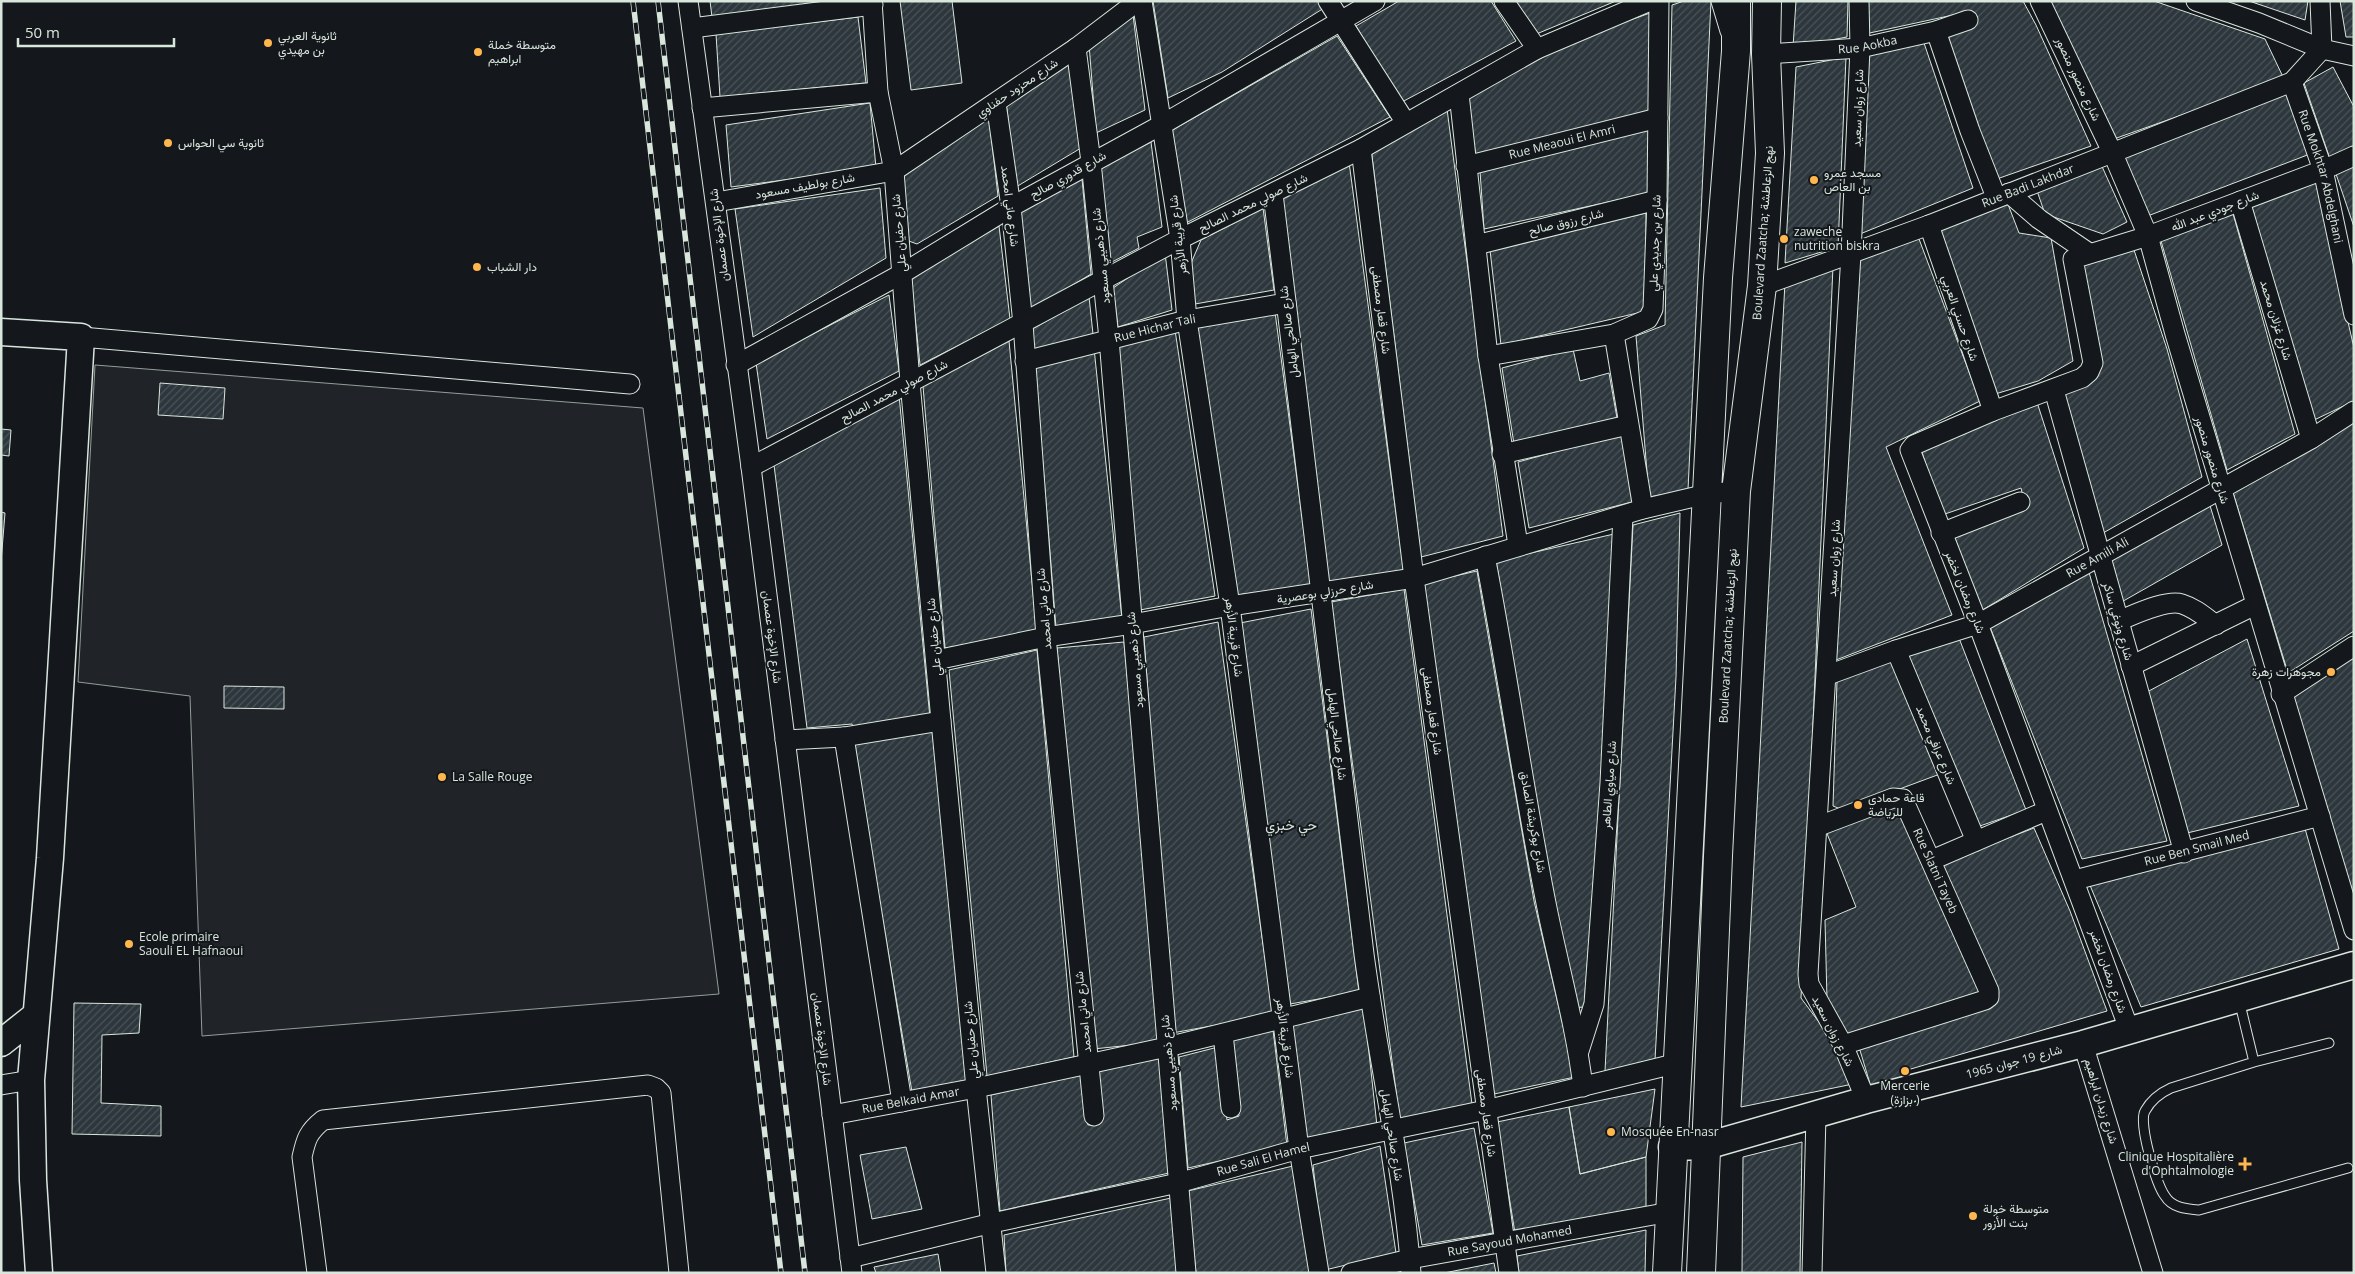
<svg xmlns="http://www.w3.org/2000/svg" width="2355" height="1274" viewBox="0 0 2355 1274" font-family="'Open Sans',Vazirmatn,sans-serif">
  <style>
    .garden { fill: #202428; stroke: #939e99 }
    .building { fill: url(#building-hatch); stroke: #d8e6dc }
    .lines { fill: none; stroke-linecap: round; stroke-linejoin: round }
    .lane-casing { stroke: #d8e6dc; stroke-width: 11 }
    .street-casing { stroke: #d8e6dc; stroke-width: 21 }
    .secondary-casing { stroke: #d8e6dc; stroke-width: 29 }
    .primary-casing { stroke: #d8e6dc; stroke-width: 30 }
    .lane { stroke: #14181c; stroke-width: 9 }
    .street { stroke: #14181c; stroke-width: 19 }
    .secondary { stroke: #14181c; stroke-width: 26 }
    .primary { stroke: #14181c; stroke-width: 28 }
    .rail-casing { stroke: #d8e6dc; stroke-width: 5.5 }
    .rail { stroke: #14181c; stroke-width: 4; stroke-dasharray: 11; stroke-linecap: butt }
    .poi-dot { fill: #ffb74d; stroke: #14181c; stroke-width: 2 }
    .labels { text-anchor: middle; stroke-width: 4; stroke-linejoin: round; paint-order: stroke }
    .poi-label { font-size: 12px; fill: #d8e6dc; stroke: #14181c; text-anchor: start }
    .street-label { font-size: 12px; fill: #d8e6dc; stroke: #14181c }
    .neighbourhood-label { font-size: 14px; fill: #d8e6dc; stroke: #14181c }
  </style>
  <defs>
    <pattern id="building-hatch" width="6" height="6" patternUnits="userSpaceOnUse" patternTransform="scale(1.25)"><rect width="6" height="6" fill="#2c363c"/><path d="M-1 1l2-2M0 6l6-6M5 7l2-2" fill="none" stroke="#4a5358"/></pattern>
  </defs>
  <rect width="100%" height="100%" fill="#14181c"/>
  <path class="garden" d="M 95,365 L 643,408 L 719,994 L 202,1036 L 190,696 L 78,682 Z"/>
  <path class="building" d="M 710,1 L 828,1 L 712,17 Z
    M 900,1 L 952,1 L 962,83 L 911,90 Z
    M 1153,1 L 1319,1 L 1324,8 L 1222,72 L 1168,98 Z
    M 1399,1 L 1491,1 L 1516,41 L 1402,102 L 1356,26 Z
    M 1515,1 L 1616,1 L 1534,35 Z
    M 1684,1 L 1711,1 L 1688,490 L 1649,497 L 1636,336 L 1665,325 L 1672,5 Z
    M 1796,1 L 1848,1 L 1847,37 L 1793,47 Z
    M 1867,1 L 2023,1 L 2036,25 L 2091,146 L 1991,181 L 1942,33 L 1973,28 L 1967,12 L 1865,34 Z
    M 2046,1 L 2154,1 L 2265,39 L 2284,79 L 2111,140 Z
    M 2249,1 L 2308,1 L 2305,20 Z
    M 2340,1 L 2354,1 L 2354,37 L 2346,37 Z
    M 1653,12 L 1651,111 L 1476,159 L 1468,96 L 1553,47 Z
    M 1133,15 L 1145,110 L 1096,133 L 1089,44 Z
    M 858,17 L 866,83 L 720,97 L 716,34 Z
    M 1337,36 L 1390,117 L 1186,223 L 1171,131 Z
    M 1923,40 L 1973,188 L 1860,234 L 1866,50 Z
    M 1846,57 L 1838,247 L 1785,263 L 1796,67 Z
    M 1068,59 L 1081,148 L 1016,187 L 1006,102 Z
    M 2333,67 L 2354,107 L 2354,148 L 2330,159 L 2304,83 Z
    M 2285,91 L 2310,154 L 2145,217 L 2119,153 Z
    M 870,103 L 876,168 L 731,187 L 726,125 Z
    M 1447,109 L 1503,536 L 1421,557 L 1371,148 Z
    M 989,117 L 998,196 L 917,244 L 906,240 L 900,173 Z
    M 1651,127 L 1650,193 L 1484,229 L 1480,171 Z
    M 1151,142 L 1162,227 L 1137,237 L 1139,248 L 1108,264 L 1096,170 Z
    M 1349,162 L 1404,573 L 1329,585 L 1278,197 Z
    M 2100,162 L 2127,222 L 2103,234 L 2045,214 L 2035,185 Z
    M 2354,166 L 2354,227 L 2336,174 Z
    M 1082,179 L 1091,274 L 1028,312 L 1018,213 Z
    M 2315,179 L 2354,348 L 2354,401 L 2310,422 L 2251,203 Z
    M 880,188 L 886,258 L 753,337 L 735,209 Z
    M 2006,199 L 2019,233 L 2051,238 L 2073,361 L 2038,381 L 1992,395 L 1933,226 Z
    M 1263,208 L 1274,290 L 1195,304 L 1189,268 L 1201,240 Z
    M 2232,210 L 2295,434 L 2227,470 L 2159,234 Z
    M 1646,213 L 1646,311 L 1501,345 L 1490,250 Z
    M 999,226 L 1010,319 L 920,365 L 911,277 Z
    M 1916,231 L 1980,401 L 1886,447 L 1952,615 L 1836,660 L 1858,255 Z
    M 2131,241 L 2167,349 L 2202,477 L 2096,537 L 2057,390 L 2099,373 L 2075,261 Z
    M 1165,253 L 1172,310 L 1118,327 L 1113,288 Z
    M 1833,266 L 1801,998 L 1836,1045 L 1853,1084 L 1741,1107 L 1785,282 Z
    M 889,295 L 899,371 L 767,439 L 756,363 Z
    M 1089,297 L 1093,334 L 1033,354 L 1029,331 Z
    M 1275,312 L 1311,585 L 1237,595 L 1195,325 Z
    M 1175,330 L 1215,596 L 1140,610 L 1116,342 Z
    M 1009,341 L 1037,634 L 945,648 L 923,386 Z
    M 1094,348 L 1122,619 L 1056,628 L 1035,364 Z
    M 1573,349 L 1580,381 L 1609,373 L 1617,418 L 1514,444 L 1502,368 Z
    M 160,383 L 225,388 L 223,419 L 158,415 Z
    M 899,395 L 930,718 L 854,730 L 852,724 L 807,728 L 774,465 Z
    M 2035,396 L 2084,548 L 1981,611 L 1952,530 L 2024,501 L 2021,488 L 1942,515 L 1920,446 Z
    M 2354,421 L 2354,631 L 2288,673 L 2231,486 Z
    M 1,429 L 11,430 L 9,456 L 1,455 Z
    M 1624,433 L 1632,502 L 1529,528 L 1518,462 Z
    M 2208,499 L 2222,545 L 2118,604 L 2105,556 Z
    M 1,512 L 5,513 L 1,562 Z
    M 1680,513 L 1676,677 L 1655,1060 L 1605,1071 L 1633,525 Z
    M 1614,534 L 1604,740 L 1584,1007 L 1572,1008 L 1496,561 Z
    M 2088,569 L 2167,841 L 2082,859 L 1988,622 Z
    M 1477,571 L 1534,901 L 1575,1077 L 1494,1094 L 1424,583 Z
    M 1404,589 L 1472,1104 L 1400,1121 L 1331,602 Z
    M 1311,609 L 1359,992 L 1290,1004 L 1240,623 Z
    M 1218,622 L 1273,1015 L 1172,1033 L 1144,637 Z
    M 1957,633 L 2026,810 L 1977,827 L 1904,653 Z
    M 2247,639 L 2299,806 L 2183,834 L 2145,693 Z
    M 1124,642 L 1161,1042 L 1093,1049 L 1057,648 Z
    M 1037,650 L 1074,1057 L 987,1076 L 949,670 Z
    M 2354,653 L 2354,904 L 2292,691 Z
    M 1891,659 L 1940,774 L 1843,810 L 1833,806 L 1837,681 Z
    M 224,686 L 284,687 L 284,709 L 224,708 Z
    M 932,726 L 967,1081 L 912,1092 L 852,739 Z
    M 1899,804 L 1982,992 L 1847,1035 L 1827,1000 L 1825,920 L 1856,907 L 1826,831 Z
    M 2304,825 L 2339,949 L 2141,1007 L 2089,883 Z
    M 2034,828 L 2070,911 L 2107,1011 L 1904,1071 L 1908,1079 L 1871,1087 L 1859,1047 L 1996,1002 L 1940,864 Z
    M 74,1003 L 141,1004 L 139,1033 L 102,1035 L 101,1103 L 161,1106 L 161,1136 L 72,1134 Z
    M 1364,1007 L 1377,1126 L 1307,1138 L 1291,1026 Z
    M 1273,1030 L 1287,1146 L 1188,1168 L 1179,1057 L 1218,1047 L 1227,1120 L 1239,1116 L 1230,1040 Z
    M 1159,1057 L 1169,1173 L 1000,1211 L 991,1095 L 1082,1073 L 1088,1125 L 1099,1123 L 1097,1072 Z
    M 1655,1089 L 1646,1157 L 1580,1174 L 1569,1107 Z
    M 1569,1107 L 1580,1174 L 1646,1157 L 1646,1209 L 1515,1233 L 1497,1122 Z
    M 1474,1128 L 1493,1233 L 1422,1245 L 1404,1143 Z
    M 1802,1142 L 1800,1273 L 1742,1273 L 1743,1157 Z
    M 1380,1146 L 1396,1253 L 1325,1270 L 1313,1165 Z
    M 906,1147 L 922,1209 L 872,1219 L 860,1155 Z
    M 1293,1166 L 1312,1273 L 1196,1273 L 1188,1191 Z
    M 1171,1198 L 1177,1273 L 1006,1273 L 1004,1235 Z
    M 1646,1230 L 1645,1273 L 1519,1273 L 1517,1256 Z
    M 938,1254 L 941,1273 L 876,1273 L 874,1267 Z
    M 1494,1263 L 1496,1273 L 1444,1273 Z"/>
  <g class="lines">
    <g class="lane-casing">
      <path id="lane" d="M 2239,1000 L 2254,1062
        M 2329,1043 L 2254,1062 L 2171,1088 C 2160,1093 2151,1100 2145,1111 C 2138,1123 2156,1184 2165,1196 C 2172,1208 2187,1209 2199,1210 L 2348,1168"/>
    </g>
    <g class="street-casing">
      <g id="street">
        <path d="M 688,1 L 751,467 L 852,1273"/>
        <path d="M 872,1 L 878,92 L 894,171 L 910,382 L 941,721 L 976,1088 L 996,1273"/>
        <path d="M 1142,1 L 1180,239 L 1187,320 L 1230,606 L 1299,1149 L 1319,1273"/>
        <path d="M 1328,1 L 1406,123"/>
        <path d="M 1504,1 L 1537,49"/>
        <path d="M 1721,1 L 1730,31"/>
        <path d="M 1859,1 L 1860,48 L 1851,254 L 1808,974 L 1809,984 L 1843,1045 L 1866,1100"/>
        <path d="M 2040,1 L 2113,154 L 2148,236 L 2175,334 L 2354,930"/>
        <path d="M 2196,1 L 2259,23 L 2322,49 L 2354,56"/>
        <path d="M 692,28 L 873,5"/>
        <path d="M 1936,31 L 1970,131 L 1996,197"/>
        <path d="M 1076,48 L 1091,162 L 1109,339 L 1186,1273"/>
        <path id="s1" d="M 1766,54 L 1860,48 L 1936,31 L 1968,20"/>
        <path id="s2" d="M 2292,82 L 2323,170 L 2354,315"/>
        <path d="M 1459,94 L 1488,356 L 1518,545"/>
        <path d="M 996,103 L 1011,207 L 1023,324 L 1046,637 L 1094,1116"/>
        <path d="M 702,108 L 878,92"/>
        <path d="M 1361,149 L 1414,578 L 1509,1273"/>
        <path id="s3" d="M 1466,166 L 1658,118"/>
        <path d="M 2009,193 L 2039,219 L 2089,253"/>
        <path d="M 1273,194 C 1304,447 1333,700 1364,954 C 1378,1060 1403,1166 1411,1273"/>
        <path d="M 2240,201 L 2311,439"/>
        <path d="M 716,202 L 894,171 L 1076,48 L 1138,1"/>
        <path d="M 1929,225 L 1993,411"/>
        <path d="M 1476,245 L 1657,200"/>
        <path id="s4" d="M 1762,286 L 1929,225 L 2292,82 L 2322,49 L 2320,1"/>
        <path d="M 1614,334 L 1643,509"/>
        <path d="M 81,337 L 630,384"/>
        <path d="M 1488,356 L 1614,334 L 1648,319 L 1653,309 L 1657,200 L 1659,1"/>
        <path id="s5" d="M 1025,361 L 1187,320 L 1286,303"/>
        <path d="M 736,365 L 903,273 L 1011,207 L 1163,124 L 1375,1"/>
        <path d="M 2054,390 L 2184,853"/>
        <path d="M 1502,454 L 1628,425"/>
        <path d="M 751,467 L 1180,239 L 1361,149 L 1537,49 L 1650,1"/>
        <path d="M 1941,533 L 2020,502"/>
        <path d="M 1485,556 C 1508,674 1524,795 1548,913 C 1560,971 1576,1029 1583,1087"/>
        <path d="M 2118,621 C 2134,615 2166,599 2182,604 C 2195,608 2205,617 2216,625"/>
        <path d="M 1896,650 L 1976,841"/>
        <path d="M 936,660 L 1046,637 L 1132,624 L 1230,606 L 1414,578 L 1643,509 L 1707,494 L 1736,491"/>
        <path d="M 2131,666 L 2255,605"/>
        <path id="s6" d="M 1828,675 L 1896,650 L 1978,624 L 2311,439 L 2354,411"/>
        <path d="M 2281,694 L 2354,646"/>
        <path d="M 844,737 L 902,1102"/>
        <path d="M 785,740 L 844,737 L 941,721"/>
        <path id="s7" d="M 1819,826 L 1893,798 L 1903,799 L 1989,991 L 1989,997 L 1985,1000 L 1843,1045"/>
        <path d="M 1932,860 L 2046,811"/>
        <path id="s8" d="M 2075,880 L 2320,816"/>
        <path d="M 2129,1029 L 1978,624 L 1910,450 L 1914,445 L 1993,411 L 2082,378 L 2089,372 L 2093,363 L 2073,259 L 2148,236 L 2323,170 L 2354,156"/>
        <path d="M 1223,1034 L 1231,1108"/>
        <path d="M 2083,1044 L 2153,1273"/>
        <path d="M 1579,1051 L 1594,1004 L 1610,783 L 1623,516"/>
        <path d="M 1,1085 L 31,1080"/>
        <path id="s9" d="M 832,1115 L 976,1088 L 1167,1047 L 1370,997"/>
        <path id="s10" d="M 850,1258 L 992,1223 L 1178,1183 L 1299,1149 L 1486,1110 L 1678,1063"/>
        <path d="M 317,1273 L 302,1157 C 306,1139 308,1132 323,1120 L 648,1085 L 656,1088 L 661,1093 L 679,1273"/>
        <path id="s11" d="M 1351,1273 L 1410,1259 L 1670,1212"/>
        <path d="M 1812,1273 L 1816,1115"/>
      </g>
    </g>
    <g class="secondary-casing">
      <path id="secondary" d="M 1,332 L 81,337 L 50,858 L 31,1080 L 33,1180 L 39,1273
        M 1,1043 L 35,1016
        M 1672,1147 L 1706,1146 L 1866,1100 L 2083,1044 L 2354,965"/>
    </g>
    <g class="primary-casing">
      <path id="primary" d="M 1667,1273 L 1718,278 L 1736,51 L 1736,1
        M 1701,1273 L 1718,856 L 1736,491 L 1762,286 L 1770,153 L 1766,54 L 1767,1"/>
    </g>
    <use href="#lane" class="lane"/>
    <use href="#street" class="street"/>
    <use href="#secondary" class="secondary"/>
    <use href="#primary" class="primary"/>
    <g class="rail-casing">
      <path id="rail" d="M 633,1 L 781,1273
        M 658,1 L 805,1273"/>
    </g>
    <use href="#rail" class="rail"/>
  </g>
  <g class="poi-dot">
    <circle cx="268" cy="43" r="5"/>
    <circle cx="478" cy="52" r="5"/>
    <circle cx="168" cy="143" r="5"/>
    <circle cx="1814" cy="180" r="5"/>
    <circle cx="1784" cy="239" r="5"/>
    <circle cx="477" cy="267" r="5"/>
    <circle cx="2331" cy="672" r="5"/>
    <circle cx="442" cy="777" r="5"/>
    <circle cx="1858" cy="805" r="5"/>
    <circle cx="129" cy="944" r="5"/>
    <circle cx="1905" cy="1071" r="5"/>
    <circle cx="1611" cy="1132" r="5"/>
    <path d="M2242.5 1156.5h5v5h5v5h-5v5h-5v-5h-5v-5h5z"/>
    <circle cx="1973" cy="1216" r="5"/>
  </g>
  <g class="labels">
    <g class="poi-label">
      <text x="278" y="40">ثانوية العربي<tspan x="278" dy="14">بن مهيدي</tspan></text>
      <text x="488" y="49">متوسطة خملة<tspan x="488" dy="14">ابراهيم</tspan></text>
      <text x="178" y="147">ثانوية سي الحواس</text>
      <text x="1824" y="177">مسجد عمرو<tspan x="1824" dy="14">بن العاص</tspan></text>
      <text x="1794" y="236">zaweche<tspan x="1794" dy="14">nutrition biskra</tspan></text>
      <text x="487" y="271">دار الشباب</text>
      <text x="2321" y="676" text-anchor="end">مجوهرات زهرة</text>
      <text x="452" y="781">La Salle Rouge</text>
      <text x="1868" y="802">قاعة حمادي<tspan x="1868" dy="14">للرياضة</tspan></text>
      <text x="139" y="941">Ecole primaire<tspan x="139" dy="14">Saouli EL Hafnaoui</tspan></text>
      <text x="1905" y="1090" text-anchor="middle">Mercerie<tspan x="1905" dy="14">(بزازة )</tspan></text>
      <text x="1621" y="1136">Mosquée En-nasr</text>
      <text x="2234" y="1161" text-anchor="end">Clinique Hospitalière<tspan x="2234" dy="14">d'Ophtalmologie</tspan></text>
      <text x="1983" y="1213">متوسطة خولة<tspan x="1983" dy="14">بنت الأزور</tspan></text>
    </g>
    <g class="street-label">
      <text dy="4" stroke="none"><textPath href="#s1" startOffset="102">Rue Aokba</textPath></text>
      <text transform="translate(2078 79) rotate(65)" y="4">شارع منصور منصور</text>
      <text transform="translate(1017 88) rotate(-34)" y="4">شارع محزود حفناوي</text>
      <text transform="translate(1858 108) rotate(-88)" y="4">شارع زوان سعيد</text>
      <text dy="4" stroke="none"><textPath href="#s3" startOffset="99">Rue Meaoui El Amri</textPath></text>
      <text transform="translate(1068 175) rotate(-29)" y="4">شارع قدوري صالح</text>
      <text dy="4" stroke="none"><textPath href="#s2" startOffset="99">Rue Mokhtar Abdelghani</textPath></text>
      <text transform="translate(805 186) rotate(-10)" y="4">شارع بولطيف مسعود</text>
      <text dy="4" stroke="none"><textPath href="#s4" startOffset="284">Rue Badi Lakhdar</textPath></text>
      <text transform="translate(1253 203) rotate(-26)" y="4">شارع صولي محمد الصالح</text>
      <text transform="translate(1010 206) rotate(83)" y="4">شارع ماني امحمد</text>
      <text transform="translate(2215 211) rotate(-21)" y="4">شارع جودي عبد الله</text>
      <text transform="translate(1566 222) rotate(-14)" y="4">شارع رزوق صالح</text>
      <text transform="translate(899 233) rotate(-95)" y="4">شارع حفيان علي</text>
      <text transform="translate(1763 233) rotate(-86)" y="4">Boulevard Zaatcha; نهج الزعاطشة</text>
      <text transform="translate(719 235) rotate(-97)" y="4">شارع الإخوة عصمان</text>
      <text transform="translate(1178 235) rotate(-97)" y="4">شارع قريبة الأزهر</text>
      <text transform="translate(1655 243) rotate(-88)" y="4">شارع بن جديدي علي</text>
      <text transform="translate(1101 256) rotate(-96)" y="4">شارع ذهيبي مسعود</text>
      <text transform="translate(1381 310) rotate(83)" y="4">شارع قعار مصطفى</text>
      <text transform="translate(1960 318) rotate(71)" y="4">شارع حسني العربي</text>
      <text transform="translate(2276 320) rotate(73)" y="4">شارع غزلان محمد</text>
      <text dy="4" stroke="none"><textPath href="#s5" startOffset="134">Rue Hichar Tali</textPath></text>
      <text transform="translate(1289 332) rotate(-97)" y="4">شارع صالحي الهامل</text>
      <text transform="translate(894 391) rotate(-28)" y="4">شارع صولي محمد الصالح</text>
      <text transform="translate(2212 460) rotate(73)" y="4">شارع منصور منصور</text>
      <text transform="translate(1834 558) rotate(-87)" y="4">شارع زوان سعيد</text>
      <text dy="4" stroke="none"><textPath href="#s6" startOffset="295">Rue Amili Ali</textPath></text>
      <text transform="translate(1325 592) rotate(-9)" y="4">شارع حرزلي بوعصرية</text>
      <text transform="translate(1965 592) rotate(68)" y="4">شارع رمضان لخضر</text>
      <text transform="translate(1044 609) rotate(-95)" y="4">شارع ماني امحمد</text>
      <text transform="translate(2118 621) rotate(74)" y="4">شارع ونوغي ساكر</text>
      <text transform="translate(1728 636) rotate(-87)" y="4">Boulevard Zaatcha; نهج الزعاطشة</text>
      <text transform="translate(772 637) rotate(83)" y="4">شارع الإخوة عصمان</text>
      <text transform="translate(934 637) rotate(-95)" y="4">شارع حفيان علي</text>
      <text transform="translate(1234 637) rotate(83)" y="4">شارع قريبة الأزهر</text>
      <text transform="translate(1135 660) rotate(-95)" y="4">شارع ذهيبي مسعود</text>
      <text transform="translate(1432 711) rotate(82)" y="4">شارع قعار مصطفى</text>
      <text transform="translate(1337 734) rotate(83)" y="4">شارع صالحي الهامل</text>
      <text transform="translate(1936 745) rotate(67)" y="4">شارع عرافي محمد</text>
      <text transform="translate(1609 785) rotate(-86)" y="4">شارع مياوي الطاهر</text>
      <text transform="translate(1533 822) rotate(80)" y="4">شارع بوكريشة الصادق</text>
      <text dy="4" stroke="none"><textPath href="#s8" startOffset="126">Rue Ben Smail Med</textPath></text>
      <text dy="4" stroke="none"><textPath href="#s7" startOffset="168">Rue Slatni Tayeb</textPath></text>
      <text transform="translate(2108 971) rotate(70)" y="4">شارع رمضان لخضر</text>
      <text transform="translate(1083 1012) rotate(-96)" y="4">شارع ماني امحمد</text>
      <text transform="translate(1833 1031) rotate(63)" y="4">شارع زوان سعيد</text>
      <text transform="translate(1285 1038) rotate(83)" y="4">شارع قريبة الأزهر</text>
      <text transform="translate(822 1039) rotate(83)" y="4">شارع الإخوة عصمان</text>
      <text transform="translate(971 1040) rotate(-95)" y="4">شارع حفيان علي</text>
      <text transform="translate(2014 1062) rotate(-15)" y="4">شارع 19 جوان 1965</text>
      <text transform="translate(1169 1063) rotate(-95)" y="4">شارع ذهيبي مسعود</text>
      <text dy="4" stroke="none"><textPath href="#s9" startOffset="80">Rue Belkaid Amar</textPath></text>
      <text transform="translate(2101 1101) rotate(73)" y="4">شارع زيدان ابراهيم</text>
      <text transform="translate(1486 1113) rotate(82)" y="4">شارع قعار مصطفى</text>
      <text transform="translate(1392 1135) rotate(81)" y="4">شارع صالحي الهامل</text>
      <text dy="4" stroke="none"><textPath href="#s10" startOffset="425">Rue Sali El Hamel</textPath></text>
      <text dy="4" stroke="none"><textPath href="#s11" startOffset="162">Rue Sayoud Mohamed</textPath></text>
    </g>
    <g class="neighbourhood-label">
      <text x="1291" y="830">حي خبزي</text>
    </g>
  </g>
  <rect width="2355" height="1274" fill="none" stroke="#d8e6dc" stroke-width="5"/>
  <path d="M18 38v8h156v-8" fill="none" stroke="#d8e6dc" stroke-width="2.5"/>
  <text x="25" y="38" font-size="15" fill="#d8e6dc" stroke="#14181c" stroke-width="4" paint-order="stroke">50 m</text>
</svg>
